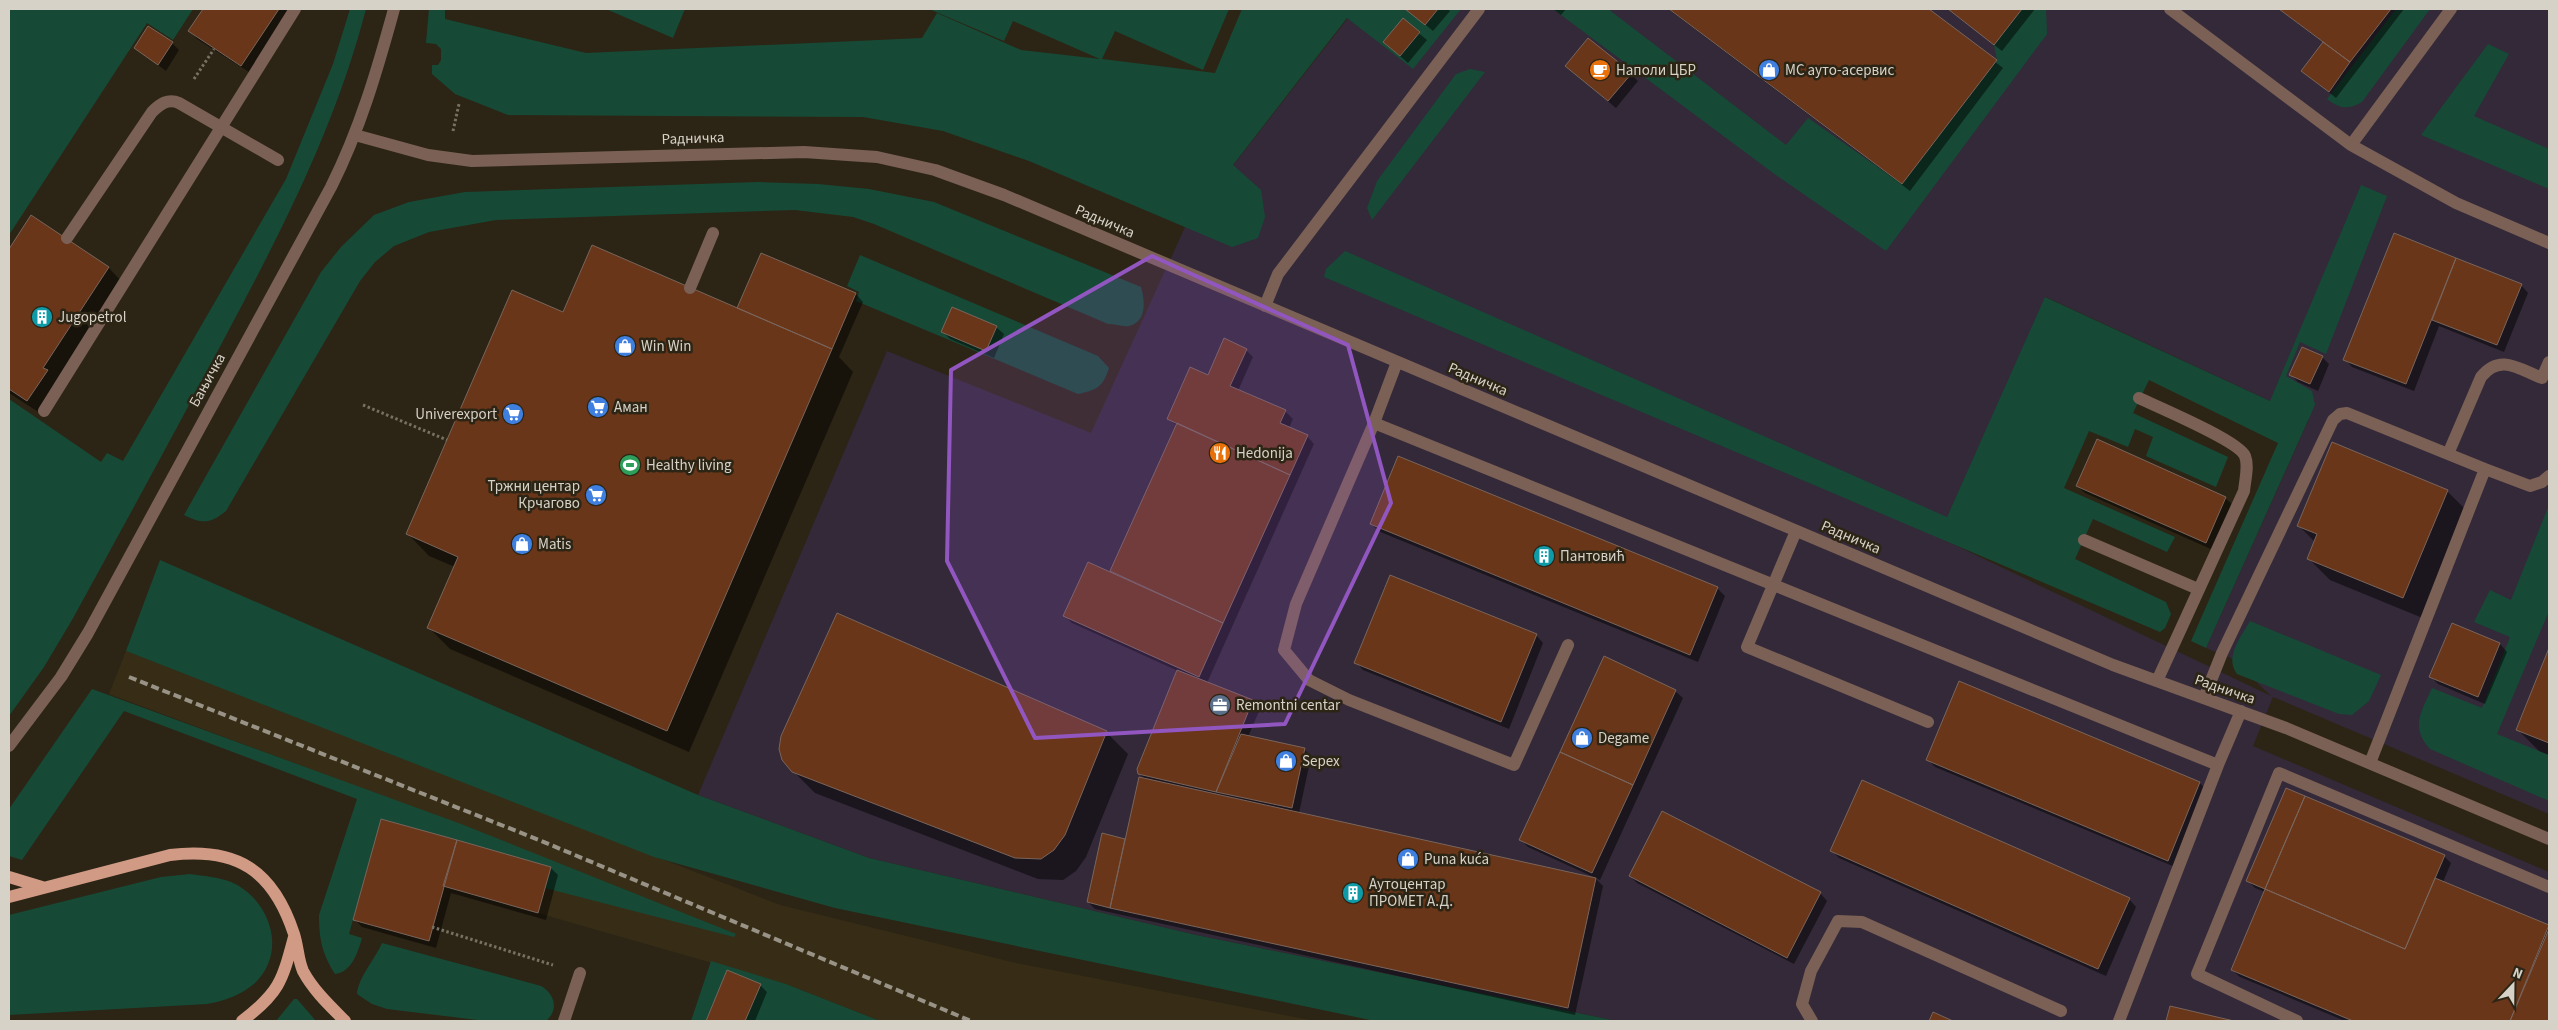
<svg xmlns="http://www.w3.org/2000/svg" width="2558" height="1030" viewBox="0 0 2558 1030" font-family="'Source Sans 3',sans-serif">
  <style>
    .built { fill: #372d16 }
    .industrial { fill: #332938; fill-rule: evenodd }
    .green { fill: #164a36 }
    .shadow { fill: #0007 }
    .building { fill: #6a3619; stroke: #79655c }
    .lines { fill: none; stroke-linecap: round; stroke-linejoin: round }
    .path { stroke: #777163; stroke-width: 3; stroke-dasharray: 2.5 2.5; stroke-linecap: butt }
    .minor { stroke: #7b6056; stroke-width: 12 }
    .major { stroke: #d19a85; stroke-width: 12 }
    .rail { stroke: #989386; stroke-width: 4; stroke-dasharray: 8 4; stroke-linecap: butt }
    .marked { fill: #9256c1; fill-opacity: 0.2; stroke: #9256c1; stroke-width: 4; stroke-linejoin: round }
    .labels { text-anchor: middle; stroke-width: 5; stroke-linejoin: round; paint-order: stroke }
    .poi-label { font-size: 15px; fill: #d6d2c7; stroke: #2c2515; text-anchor: start }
    .street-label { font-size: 15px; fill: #d6d2c7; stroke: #2c2515 }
  </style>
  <rect width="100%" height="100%" fill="#2c2515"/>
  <path class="built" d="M 126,651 L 780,905 L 1016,963 L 1315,1021 L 880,1021 L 786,984 L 443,886 L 460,825 L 109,694 Z"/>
  <path class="industrial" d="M 1355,9 L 2549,9 L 2549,814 L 2273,697 L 2253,746 L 2549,872 L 2549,1021 L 1617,1021 L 1196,935 L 869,858 L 698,795 L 887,351 L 1091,433 L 1185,227 ZM 2046,297 L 2309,419 L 2206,648 L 2231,658 L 2271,696 L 1938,537 Z"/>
  <path class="green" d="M 9,9 L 193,9 L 173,40 L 147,23 L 9,235 Z
    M 350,9 L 366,9 C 335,128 281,232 223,341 C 174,434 123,527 72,620 L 44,667 L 9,716 L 9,399 L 101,462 L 107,453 L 123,461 L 286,179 L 333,64 Z
    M 429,9 L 445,9 L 445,19 L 586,53 L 922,38 L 937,13 L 1021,50 L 1100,59 L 1013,21 L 1004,41 L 929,9 L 1229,9 L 1203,70 L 1115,31 L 1102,59 L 1215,73 L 1242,9 L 1461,9 L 1413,69 L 1347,18 L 1233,165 L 1261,190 L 1265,217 L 1258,238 L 1232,247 L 1029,161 L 943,131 L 863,117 L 508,115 L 455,94 L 432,74 L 432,65 L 438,65 L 441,60 L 441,49 L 436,44 L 426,43 Z
    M 606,9 L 685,9 L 673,38 Z
    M 1553,9 L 1608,9 L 1786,145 L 1808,118 L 1902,184 L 1997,60 L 1994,45 L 2022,9 L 2046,9 L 2047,34 L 1886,251 L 1773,173 Z
    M 2396,9 L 2430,9 L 2362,102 C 2348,110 2340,109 2327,99 Z
    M 2488,44 L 2509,54 L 2474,116 L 2549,149 L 2549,189 L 2421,135 Z
    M 1470,69 L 1485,72 L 1372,220 L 1367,208 L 1377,181 L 1456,74 Z
    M 758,182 L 818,184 L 869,189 L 934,202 L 1141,287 C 1145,301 1147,322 1129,326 C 1123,327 1114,324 1108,324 L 874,224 L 853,217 L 795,210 L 496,220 L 429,232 L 394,246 L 375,262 L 360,281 L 226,511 C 210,524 202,524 184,515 L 321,272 L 341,247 L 374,215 L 409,202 L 465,192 Z
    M 2361,185 L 2387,196 L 2326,354 L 2300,342 L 2286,376 L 2312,391 L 2315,405 L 2206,648 L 2191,641 L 2278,443 L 2149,380 L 2133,413 L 2228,457 L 2216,487 L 2146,456 L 2153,437 L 2135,429 L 2128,447 L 2089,431 L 2064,488 L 2175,537 L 2167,552 L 2093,519 L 2075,559 L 2166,602 L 2171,614 L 2165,628 L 2160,632 L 1324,277 L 1326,269 L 1345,251 L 1947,517 L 2045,297 L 2270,401 Z
    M 860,255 L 1098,356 L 1109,368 C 1103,387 1097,390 1078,394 L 856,301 L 859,292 L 847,286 Z
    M 2549,505 L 2549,611 L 2497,734 L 2549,755 L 2549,801 L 2430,749 C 2410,727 2421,712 2432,688 L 2482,708 L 2510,637 L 2474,622 L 2490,590 L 2511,600 Z
    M 160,560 L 698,795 L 869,858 L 1196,935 L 1617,1021 L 1375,1021 L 835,908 L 654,857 L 126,651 Z
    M 2250,621 L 2381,675 L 2369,701 L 2352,715 L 2339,714 L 2237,674 C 2224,657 2241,637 2250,621 Z
    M 92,689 L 461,824 L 736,934 L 734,937 L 545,888 L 551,867 L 381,819 L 349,934 L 362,938 C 358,952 352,972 335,974 C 322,954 319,938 319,915 L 357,799 L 124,711 L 22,860 L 9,856 L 9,809 Z
    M 190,874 C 204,876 218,877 231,882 C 270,899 288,951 255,983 C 241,995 224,1001 207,1004 L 9,1015 L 9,915 L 161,877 Z
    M 382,943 L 541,986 C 555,994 559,1010 546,1021 L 486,1021 L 387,1009 L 372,1004 L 357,994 C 358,978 375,959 382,943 Z
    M 711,961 L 786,984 L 880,1021 L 691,1021 Z
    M 294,999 L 297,999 L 316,1021 L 276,1021 Z"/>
  <path class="shadow" d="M 205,9 L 291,9 L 249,72 L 197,39 L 190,31 Z
    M 1407,9 L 1448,9 L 1450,11 L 1433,31 Z
    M 1553,9 L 1566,9 L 1561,15 Z
    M 1668,9 L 1927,9 L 2003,68 L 1910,191 Z
    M 1948,9 L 2035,9 L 2002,51 Z
    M 2279,9 L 2404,9 L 2336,98 L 2302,71 L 2324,43 Z
    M 1403,20 L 1427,40 L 1408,63 L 1392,49 Z
    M 172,43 L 179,50 L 166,71 L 135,48 Z
    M 1566,66 L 1631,74 L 1638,81 L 1616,108 Z
    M 31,217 L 109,268 L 123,283 L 43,415 L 9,393 L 9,251 Z
    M 2394,235 L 2521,285 L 2528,293 L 2504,352 L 2439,326 L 2414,391 L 2352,367 L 2345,359 Z
    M 762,254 L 856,294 L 863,302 L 839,357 L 853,372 L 689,752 L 450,649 L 429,628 L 455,567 L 429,556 L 408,534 L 564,314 L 738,310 Z
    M 996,327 L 1004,334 L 994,358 L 950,339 L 943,332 Z
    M 1246,350 L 1253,357 L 1238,391 L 1285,411 L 1293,419 L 1289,428 L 1307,436 L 1314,444 L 1207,683 L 1253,701 L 1260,709 L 1248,737 L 1304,749 L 1311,757 L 1299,813 L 1595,878 L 1603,886 L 1575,1015 L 1095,909 L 1088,902 L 1103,835 L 1126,840 L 1145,779 L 1139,774 L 1178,671 L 1072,623 L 1065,616 L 1111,573 L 1177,426 L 1168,418 L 1208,377 Z
    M 2322,357 L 2329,364 L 2318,391 L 2298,382 L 2291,375 Z
    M 1398,458 L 1717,588 L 1725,596 L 1698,662 L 1378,531 L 1371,524 Z
    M 2077,486 L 2225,498 L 2233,505 L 2213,550 L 2085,493 Z
    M 2447,491 L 2469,513 L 2425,619 L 2330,580 L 2308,558 L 2315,542 L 2299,526 Z
    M 2452,625 L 2500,644 L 2507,652 L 2485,704 L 2438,684 L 2431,677 Z
    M 1536,635 L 1543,643 L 1509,729 L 1363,670 L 1356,662 Z
    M 2549,651 L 2549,755 L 2539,751 L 2517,729 Z
    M 1960,683 L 2200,783 L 2207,791 L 2175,867 L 1935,767 L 1928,760 Z
    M 1675,691 L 1683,698 L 1600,880 L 1528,847 L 1521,840 Z
    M 1106,732 L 1128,754 L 1086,857 L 1076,871 L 1063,880 L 1038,879 L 815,793 L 793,771 Z
    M 382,821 L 551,868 L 558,875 L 546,920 L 451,893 L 436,948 L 362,927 L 355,920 Z
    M 1832,851 L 2129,899 L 2136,907 L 2106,976 L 1839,858 Z
    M 2444,856 L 2451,863 L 2443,882 L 2549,927 L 2549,1021 L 2345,1021 L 2240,977 L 2232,970 L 2265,892 L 2255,888 L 2248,881 Z
    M 1630,876 L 1820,893 L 1827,901 L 1794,964 L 1637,883 Z
    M 727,972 L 760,985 L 767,992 L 755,1021 L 707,1021 Z
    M 2171,1007 L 2229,1021 L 2168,1021 Z"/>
  <path class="building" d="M 203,9 L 279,9 L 241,66 L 188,31 Z
    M 1405,9 L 1438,9 L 1425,25 Z
    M 1669,9 L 1929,9 L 1997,60 L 1902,184 Z
    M 1948,9 L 2022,9 L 1994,45 Z
    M 2279,9 L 2391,9 L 2350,62 Z
    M 1403,18 L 1420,32 L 1400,56 L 1383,42 Z
    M 148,26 L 173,42 L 158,65 L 134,48 Z
    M 1588,38 L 1632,73 L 1608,101 L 1565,66 Z
    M 2323,42 L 2350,62 L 2329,92 L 2301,71 Z
    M 31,215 L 109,267 L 43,368 L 48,370 L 27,401 L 9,389 L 9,249 Z
    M 2394,233 L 2456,258 L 2406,384 L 2343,360 Z
    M 592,245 L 832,349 L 667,731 L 427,628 L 458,557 L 406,534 L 512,290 L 563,312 Z
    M 761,253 L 856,293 L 832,349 L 737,308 Z
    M 2456,258 L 2522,284 L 2497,345 L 2432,320 Z
    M 952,307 L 997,326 L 986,351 L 941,332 Z
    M 1224,338 L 1247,349 L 1230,386 L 1286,410 L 1280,423 L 1308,435 L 1290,475 L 1167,419 L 1190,367 L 1208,375 Z
    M 2302,347 L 2323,356 L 2310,384 L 2289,375 Z
    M 1177,423 L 1290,475 L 1223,623 L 1110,571 Z
    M 2097,439 L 2226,497 L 2206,543 L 2076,486 Z
    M 2332,442 L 2448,490 L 2403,598 L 2307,559 L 2317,534 L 2297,526 Z
    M 1398,456 L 1718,587 L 1690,655 L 1370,524 Z
    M 1088,562 L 1223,623 L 1199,677 L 1063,616 Z
    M 1390,575 L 1537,634 L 1501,722 L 1354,663 Z
    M 837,613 L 1107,731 L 1065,835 L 1054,850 L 1041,859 L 1015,858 L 792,772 L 782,760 L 779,749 L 781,736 Z
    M 2452,623 L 2500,643 L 2478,697 L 2429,677 Z
    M 2549,648 L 2549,743 L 2516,730 Z
    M 1604,656 L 1676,690 L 1633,785 L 1560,752 Z
    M 1177,670 L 1253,700 L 1216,792 L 1138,774 L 1137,769 Z
    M 1959,681 L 2200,782 L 2168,861 L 1926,760 Z
    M 1241,734 L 1305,748 L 1292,808 L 1216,792 Z
    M 1560,752 L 1633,785 L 1592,873 L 1519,840 Z
    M 1139,777 L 1596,878 L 1568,1008 L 1110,908 Z
    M 1862,780 L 2130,898 L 2098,969 L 1830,851 Z
    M 2286,788 L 2305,796 L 2265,889 L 2246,881 Z
    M 2305,796 L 2445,855 L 2405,949 L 2265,889 Z
    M 1662,811 L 1821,892 L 1787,958 L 1629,876 Z
    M 381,819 L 457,840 L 429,941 L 353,920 Z
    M 1102,833 L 1125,839 L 1110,908 L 1087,902 Z
    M 457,840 L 551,867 L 538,913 L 443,886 Z
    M 2435,878 L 2549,925 L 2510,1021 L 2353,1021 L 2231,970 L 2265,889 L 2405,949 Z
    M 2549,929 L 2549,1021 L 2510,1021 Z
    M 727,970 L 761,984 L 745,1021 L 706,1021 Z
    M 2170,1006 L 2234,1021 L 2166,1021 Z
    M 1933,1012 L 1953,1021 L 1929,1021 Z"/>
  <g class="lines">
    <path class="path" d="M 194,79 L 214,49
      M 453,131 L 459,104
      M 363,405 L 447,440
      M 432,927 L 553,965"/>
    <path class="minor" d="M 2170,9 L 2351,145 L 2456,203 L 2549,243
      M 355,135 L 428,155 L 472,161 L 804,152 L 877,157 L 935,170 L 1004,195 L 2113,665 L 2286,728 L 2549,839
      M 2351,145 L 2451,9
      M 67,238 L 152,112 C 160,104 168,98 179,103 L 278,160
      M 690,288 L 713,233
      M 1265,306 L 1278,274 L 1479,9
      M 1397,362 L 1374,423 L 2218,765 L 2241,711
      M 2139,398 C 2158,407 2239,441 2245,456 C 2249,466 2245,480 2244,491 L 2157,681
      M 44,411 L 295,9
      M 1374,423 L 1296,604 L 1284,650 L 1309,680 L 1349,700 L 1514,765 L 1568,645
      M 2485,469 L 2530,486 L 2542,482 L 2549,476
      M 1796,531 L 1747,647 L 1928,722
      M 2084,540 L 2198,589
      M 2204,698 L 2222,653 L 2333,420 L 2340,414 L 2347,413 L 2448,454 L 2481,377 C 2500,353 2519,369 2542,378 L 2549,362
      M 9,746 L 61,677 L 88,633 L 331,187 C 360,129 377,71 394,9
      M 2370,763 L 2485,469 L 2448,454
      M 564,1021 L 580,973
      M 1812,1021 L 1802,1004 L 1811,971 L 1838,921 L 1862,922 L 2061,1011
      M 2119,1021 L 2218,765
      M 2297,1021 L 2197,974 L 2279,773 L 2549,887"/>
    <path class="major" d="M 9,877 L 42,887
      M 9,897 L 170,855 C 237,847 273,870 294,934 C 298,946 298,960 303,971 C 313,990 330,1006 345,1021
      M 242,1021 C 279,993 282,982 294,937"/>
    <path class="rail" d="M 129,677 L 539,840 L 971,1021"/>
  </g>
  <path class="marked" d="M 1152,256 L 1348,345 L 1391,503 L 1285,724 L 1035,738 L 947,561 L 951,370 Z"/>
  <defs>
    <g id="cafe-disc" transform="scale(1.125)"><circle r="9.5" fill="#e8710a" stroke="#2c2515"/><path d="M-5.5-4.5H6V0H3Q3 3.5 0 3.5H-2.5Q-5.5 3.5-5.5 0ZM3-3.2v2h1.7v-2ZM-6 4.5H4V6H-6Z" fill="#fff"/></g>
    <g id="shop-disc" transform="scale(1.125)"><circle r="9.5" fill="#3f7fe0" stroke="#2c2515"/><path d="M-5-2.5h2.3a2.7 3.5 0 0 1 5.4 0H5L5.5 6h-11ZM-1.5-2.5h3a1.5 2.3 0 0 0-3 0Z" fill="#fff"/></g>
    <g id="building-disc" transform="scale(1.125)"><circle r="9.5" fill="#0f9aa8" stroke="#2c2515"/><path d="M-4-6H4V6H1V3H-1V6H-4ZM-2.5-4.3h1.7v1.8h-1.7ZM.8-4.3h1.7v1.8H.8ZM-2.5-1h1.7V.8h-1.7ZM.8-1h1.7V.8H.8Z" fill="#fff"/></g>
    <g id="supermarket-disc" transform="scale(1.125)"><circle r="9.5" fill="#3f7fe0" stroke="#2c2515"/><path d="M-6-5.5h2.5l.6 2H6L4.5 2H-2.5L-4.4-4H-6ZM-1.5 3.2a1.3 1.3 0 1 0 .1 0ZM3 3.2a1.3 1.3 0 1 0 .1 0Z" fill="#fff"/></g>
    <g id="restaurant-disc" transform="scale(1.125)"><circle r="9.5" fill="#e8710a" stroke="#2c2515"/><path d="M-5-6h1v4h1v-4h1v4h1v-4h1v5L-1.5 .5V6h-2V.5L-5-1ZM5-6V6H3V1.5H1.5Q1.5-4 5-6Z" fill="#fff"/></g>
    <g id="stadium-disc" transform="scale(1.125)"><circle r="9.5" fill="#2e9e5b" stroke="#2c2515"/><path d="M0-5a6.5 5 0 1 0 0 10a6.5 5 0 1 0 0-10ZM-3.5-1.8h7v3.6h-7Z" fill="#fff"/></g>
    <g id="office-disc" transform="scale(1.125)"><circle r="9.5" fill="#5c6f8a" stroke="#2c2515"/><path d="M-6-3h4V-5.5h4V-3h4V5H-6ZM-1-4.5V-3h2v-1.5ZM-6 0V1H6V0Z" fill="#fff"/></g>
  </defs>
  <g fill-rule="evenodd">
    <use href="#cafe-disc" x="1600" y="70"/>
    <use href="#shop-disc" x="1769" y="70"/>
    <use href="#building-disc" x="42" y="317"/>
    <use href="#shop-disc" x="625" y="346"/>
    <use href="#supermarket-disc" x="598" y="407"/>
    <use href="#supermarket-disc" x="513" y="414"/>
    <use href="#restaurant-disc" x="1220" y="453"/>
    <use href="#stadium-disc" x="630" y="465"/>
    <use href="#supermarket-disc" x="596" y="495"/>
    <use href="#shop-disc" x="522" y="544"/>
    <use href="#building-disc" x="1544" y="556"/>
    <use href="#office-disc" x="1220" y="705"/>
    <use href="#shop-disc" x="1582" y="738"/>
    <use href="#shop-disc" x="1286" y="761"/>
    <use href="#shop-disc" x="1408" y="859"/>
    <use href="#building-disc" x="1353" y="893"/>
  </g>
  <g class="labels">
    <g class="poi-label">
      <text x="1616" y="75">Наполи ЦБР</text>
      <text x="1785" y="75">МС ауто-асервис</text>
      <text x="58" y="322">Jugopetrol</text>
      <text x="641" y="351">Win Win</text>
      <text x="614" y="412">Аман</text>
      <text x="497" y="419" text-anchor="end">Univerexport</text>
      <text x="1236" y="458">Hedonija</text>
      <text x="646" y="470">Healthy living</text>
      <text x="580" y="491" text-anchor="end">Тржни центар<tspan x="580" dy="17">Крчагово</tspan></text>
      <text x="538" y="549">Matis</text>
      <text x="1560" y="561">Пантовић</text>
      <text x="1236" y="710">Remontni centar</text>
      <text x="1598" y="743">Degame</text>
      <text x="1302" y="766">Sepex</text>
      <text x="1424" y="864">Puna kuća</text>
      <text x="1369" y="889">Аутоцентар<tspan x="1369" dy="17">ПРОМЕТ А.Д.</tspan></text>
    </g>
    <g class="street-label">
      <text transform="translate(693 138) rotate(-2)" y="5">Радничка</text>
      <text transform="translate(1105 221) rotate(23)" y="5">Радничка</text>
      <text transform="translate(1478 379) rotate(23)" y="5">Радничка</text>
      <text transform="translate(207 380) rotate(-61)" y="5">Бањичка</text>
      <text transform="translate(1851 537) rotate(23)" y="5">Радничка</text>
      <text transform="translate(2225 689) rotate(19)" y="5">Радничка</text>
    </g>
  </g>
  <rect width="2558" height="1030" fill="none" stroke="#d6d2c7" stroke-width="20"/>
  <g transform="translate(2513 985) rotate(22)" stroke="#2c2515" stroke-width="4" paint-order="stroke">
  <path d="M0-4L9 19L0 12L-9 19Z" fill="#d6d2c7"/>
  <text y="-8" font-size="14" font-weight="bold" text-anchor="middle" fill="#d6d2c7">N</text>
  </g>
</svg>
